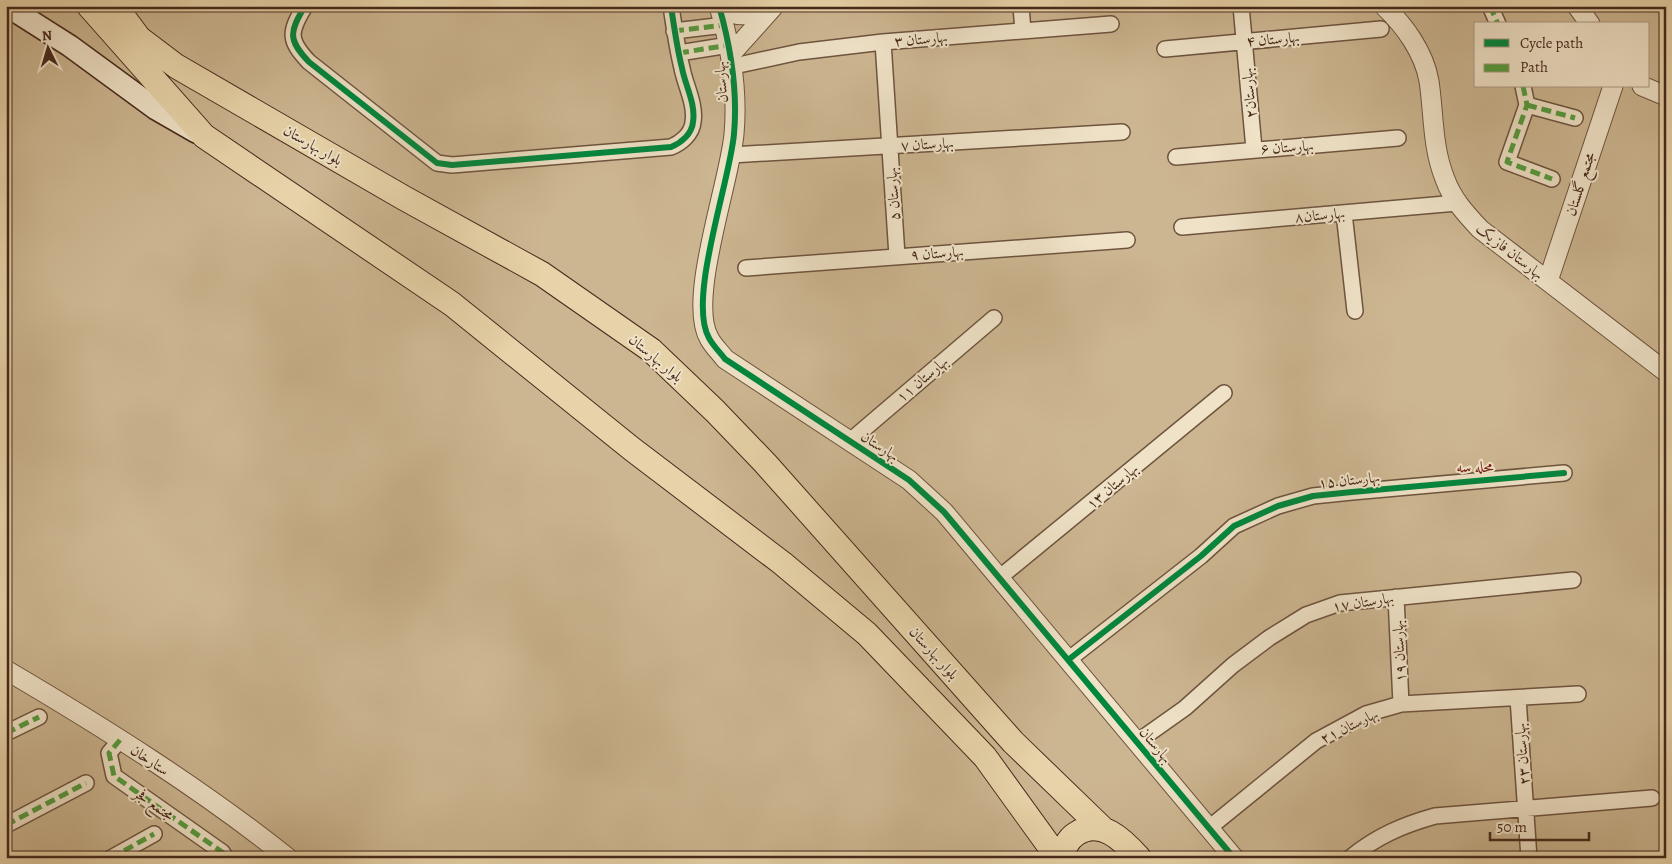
<svg xmlns="http://www.w3.org/2000/svg" width="1672" height="864" viewBox="0 0 1672 864" font-family="Alegreya,Amiri,serif">
  <style>
    .green { fill: #ccb691; stroke: #897056; fill-rule: evenodd }
    .lines { fill: none; stroke-linecap: round; stroke-linejoin: round }
    .minor-casing { stroke: #6e543f; stroke-width: 18 }
    .tertiary-casing { stroke: #6e543f; stroke-width: 21 }
    .secondary-casing { stroke: #46291c; stroke-width: 24 }
    .primary-casing { stroke: #46291c; stroke-width: 26 }
    .minor { stroke: #efe2c7; stroke-width: 15 }
    .tertiary { stroke: #efe2c7; stroke-width: 19 }
    .secondary { stroke: #efe2c7; stroke-width: 21 }
    .primary { stroke: #e7d3a9; stroke-width: 24 }
    .quiet { stroke: #549c3e; stroke-width: 5; stroke-dasharray: 10 5; stroke-linecap: butt }
    .cycleway-casing { stroke: #efe2c7; stroke-width: 9 }
    .cycleway { stroke: #00873e; stroke-width: 6 }
    .labels { text-anchor: middle; stroke-width: 4; stroke-linejoin: round; paint-order: stroke }
    .street-label { font-size: 15px; fill: #46291c; stroke: #efe2c7 }
    .neighbourhood-label { font-size: 16px; fill: #7a1f14; stroke: #efe2c7 }
  </style>
  <rect width="100%" height="100%" fill="#e7d3a9"/>
  <filter id="stains"><feTurbulence type="fractalNoise" baseFrequency=".004" numOctaves="4"/><feColorMatrix values="0 0 0 0 .2 0 0 0 0 .09 0 0 0 0 .02 0 0 0 .5 -.17"/></filter>
  <radialGradient id="worn" r=".72"><stop offset=".6" stop-color="#630" stop-opacity="0"/><stop offset="1" stop-color="#630" stop-opacity=".3"/></radialGradient>
  <path class="green" d="M 6,6 L 1666,6 L 1666,858 L 6,858 ZM 1476,24 L 1648,24 L 1648,86 L 1476,86 Z"/>
  <g class="lines">
    <g class="minor-casing">
      <path id="minor" d="M 305,6 C 289,32 288,40 309,62 L 437,163 L 452,165 L 671,147 C 681,143 692,134 693,122 C 696,104 685,85 682,68 C 677,48 674,27 671,6
        M 1021,6 L 1023,31
        M 1241,6 L 1254,149
        M 1490,6 L 1498,24
        M 674,31 L 725,25
        M 883,42 L 897,256
        M 1165,49 L 1381,29
        M 679,53 L 729,45
        M 734,66 L 799,52 L 883,42 L 1111,24
        M 1523,86 L 1527,105 L 1507,162 L 1552,179
        M 1527,105 L 1575,118
        M 731,155 L 1122,132
        M 1176,157 L 1398,138
        M 1344,213 L 1355,311
        M 1182,227 L 1457,203
        M 746,268 L 1127,240
        M 850,441 L 994,318
        M 999,578 L 1224,393
        M 1396,597 L 1401,704
        M 1068,660 L 1201,556 L 1234,526 L 1278,506 L 1313,496 L 1352,492 L 1564,473
        M 1518,698 L 1529,858
        M 6,733 L 39,717
        M 120,740 L 109,753 L 114,776 L 222,852 L 226,858
        M 1137,742 L 1185,708 L 1233,665 L 1269,638 L 1306,615 L 1340,603 L 1573,580
        M 6,825 L 86,783
        M 1209,828 L 1316,741 L 1366,714 L 1401,704 L 1578,694
        M 111,858 L 154,834
        M 1350,858 C 1377,836 1403,825 1435,816 L 1652,798"/>
    </g>
    <g class="tertiary-casing">
      <path id="tertiary" d="M 719,6 C 731,48 738,90 734,134 C 730,181 687,300 709,338 C 713,346 720,352 725,359 L 909,480 L 944,512 L 1234,858
        M 724,6 C 737,21 753,14 768,6
        M 1384,6 C 1404,25 1424,52 1429,81 C 1434,114 1432,147 1445,179 C 1452,199 1466,214 1480,229 L 1666,372
        M 1577,6 L 1590,24
        M 731,54 L 774,6
        M 1642,86 L 1666,96
        M 1548,281 L 1613,86
        M 6,670 C 103,727 200,788 288,858"/>
    </g>
    <g class="secondary-casing">
      <path id="secondary" d="M 7,6 L 70,46 L 156,109 L 196,132"/>
    </g>
    <g class="primary-casing">
      <path id="primary" d="M 89,6 L 204,136 L 452,304 L 632,449 L 782,563 L 867,634 L 985,757 L 1058,858
        M 115,6 L 139,38 L 176,66 L 404,198 L 542,274 L 651,350 L 715,411 L 765,463 L 1013,742 L 1103,829
        M 1063,858 C 1063,849 1068,839 1076,834 C 1100,817 1123,840 1139,858"/>
    </g>
    <use href="#minor" class="minor"/>
    <use href="#tertiary" class="tertiary"/>
    <use href="#secondary" class="secondary"/>
    <use href="#primary" class="primary"/>
    <path class="quiet" d="M 1490,6 L 1498,24
      M 674,31 L 725,25
      M 679,53 L 729,45
      M 1523,86 L 1527,105 L 1507,162 L 1552,179
      M 1527,105 L 1575,118
      M 6,733 L 39,717
      M 120,740 L 109,753 L 114,776 L 222,852 L 226,858
      M 6,825 L 86,783
      M 111,858 L 154,834"/>
    <g class="cycleway-casing">
      <path id="cycleway" d="M 305,6 C 289,32 288,40 309,62 L 437,163 L 452,165 L 671,147 C 681,143 692,134 693,122 C 696,104 685,85 682,68 C 677,48 674,27 671,6
        M 719,6 C 731,48 738,90 734,134 C 730,181 687,300 709,338 C 713,346 720,352 725,359 L 909,480 L 944,512 L 1234,858
        M 1068,660 L 1201,556 L 1234,526 L 1278,506 L 1313,496 L 1352,492 L 1564,473"/>
    </g>
    <use href="#cycleway" class="cycleway"/>
  </g>
  <g class="labels">
    <g class="street-label">
      <text transform="translate(921 39) rotate(-5)" y="5">بهارستان ۳</text>
      <text transform="translate(1273 39) rotate(-5)" y="5">بهارستان ۴</text>
      <text transform="translate(721 82) rotate(-94)" y="5">بهارستان</text>
      <text transform="translate(1249 93) rotate(-95)" y="5">بهارستان۲</text>
      <text transform="translate(927 144) rotate(-3)" y="5">بهارستان ۷</text>
      <text transform="translate(313 145) rotate(30)" y="5">بلوار بهارستان</text>
      <text transform="translate(1287 147) rotate(-4)" y="5">بهارستان ۶</text>
      <text transform="translate(1580 184) rotate(-72)" y="5">مجتمع گلستان</text>
      <text transform="translate(893 194) rotate(-94)" y="5">بهارستان ۵</text>
      <text transform="translate(1320 215) rotate(-5)" y="5">بهارستان۸</text>
      <text transform="translate(1510 251) rotate(38)" y="5">بهارستان فاز یک</text>
      <text transform="translate(937 253) rotate(-4)" y="5">بهارستان ۹</text>
      <text transform="translate(656 358) rotate(40)" y="5">بلوار بهارستان</text>
      <text transform="translate(922 379) rotate(-40)" y="5">بهارستان ۱۱</text>
      <text transform="translate(880 446) rotate(33)" y="5">بهارستان</text>
      <text transform="translate(1349 480) rotate(-6)" y="5">بهارستان ۱۵</text>
      <text transform="translate(1112 486) rotate(-40)" y="5">بهارستان ۱۳</text>
      <text transform="translate(1363 602) rotate(-9)" y="5">بهارستان ۱۷</text>
      <text transform="translate(1399 651) rotate(-93)" y="5">بهارستان ۱۹</text>
      <text transform="translate(934 653) rotate(48)" y="5">بلوار بهارستان</text>
      <text transform="translate(1349 726) rotate(-26)" y="5">بهارستان ۲۱</text>
      <text transform="translate(1156 745) rotate(50)" y="5">بهارستان</text>
      <text transform="translate(1522 754) rotate(-94)" y="5">بهارستان ۲۳</text>
      <text transform="translate(150 760) rotate(34)" y="5">ستارخان</text>
      <text transform="translate(154 804) rotate(35)" y="5">مجتمع فجر</text>
    </g>
    <g class="neighbourhood-label">
      <text x="1475" y="472">محله سه</text>
    </g>
  </g>
  <rect width="1672" height="864" fill="none" stroke="#e7d3a9" stroke-width="25"/>
  <rect x="8" y="8" width="1657" height="849" fill="none" stroke="#46291c" stroke-width="2.5"/>
  <rect x="12" y="12" width="1647" height="839" fill="none" stroke="#46291c"/>
  <rect x="1474" y="22" width="175" height="65" fill="#efe2c7" stroke="#ab9883"/>
  <rect x="1484" y="39" width="25" height="8" fill="#00873e" stroke="#ab9883"/>
  <text x="1520" y="48" font-size="15" fill="#46291c">Cycle path</text>
  <rect x="1484" y="64" width="25" height="8" fill="#549c3e" stroke="#ab9883"/>
  <text x="1520" y="72" font-size="15" fill="#46291c">Path</text>
  <g transform="translate(48 48) rotate(355)" stroke="#efe2c7" stroke-width="4" paint-order="stroke">
  <path d="M0-4L9 19L0 12L-9 19Z" fill="#46291c"/>
  <text y="-8" font-size="14" font-weight="bold" text-anchor="middle" fill="#46291c">N</text>
  </g>
  <path d="M1490 832v8h99v-8" fill="none" stroke="#46291c" stroke-width="2.5"/>
  <text x="1497" y="832" font-size="15" fill="#46291c" stroke="#efe2c7" stroke-width="4" paint-order="stroke">50 m</text>
  <rect width="100%" height="100%" filter="url(#stains)"/>
  <rect width="100%" height="100%" fill="url(#worn)"/>
</svg>
